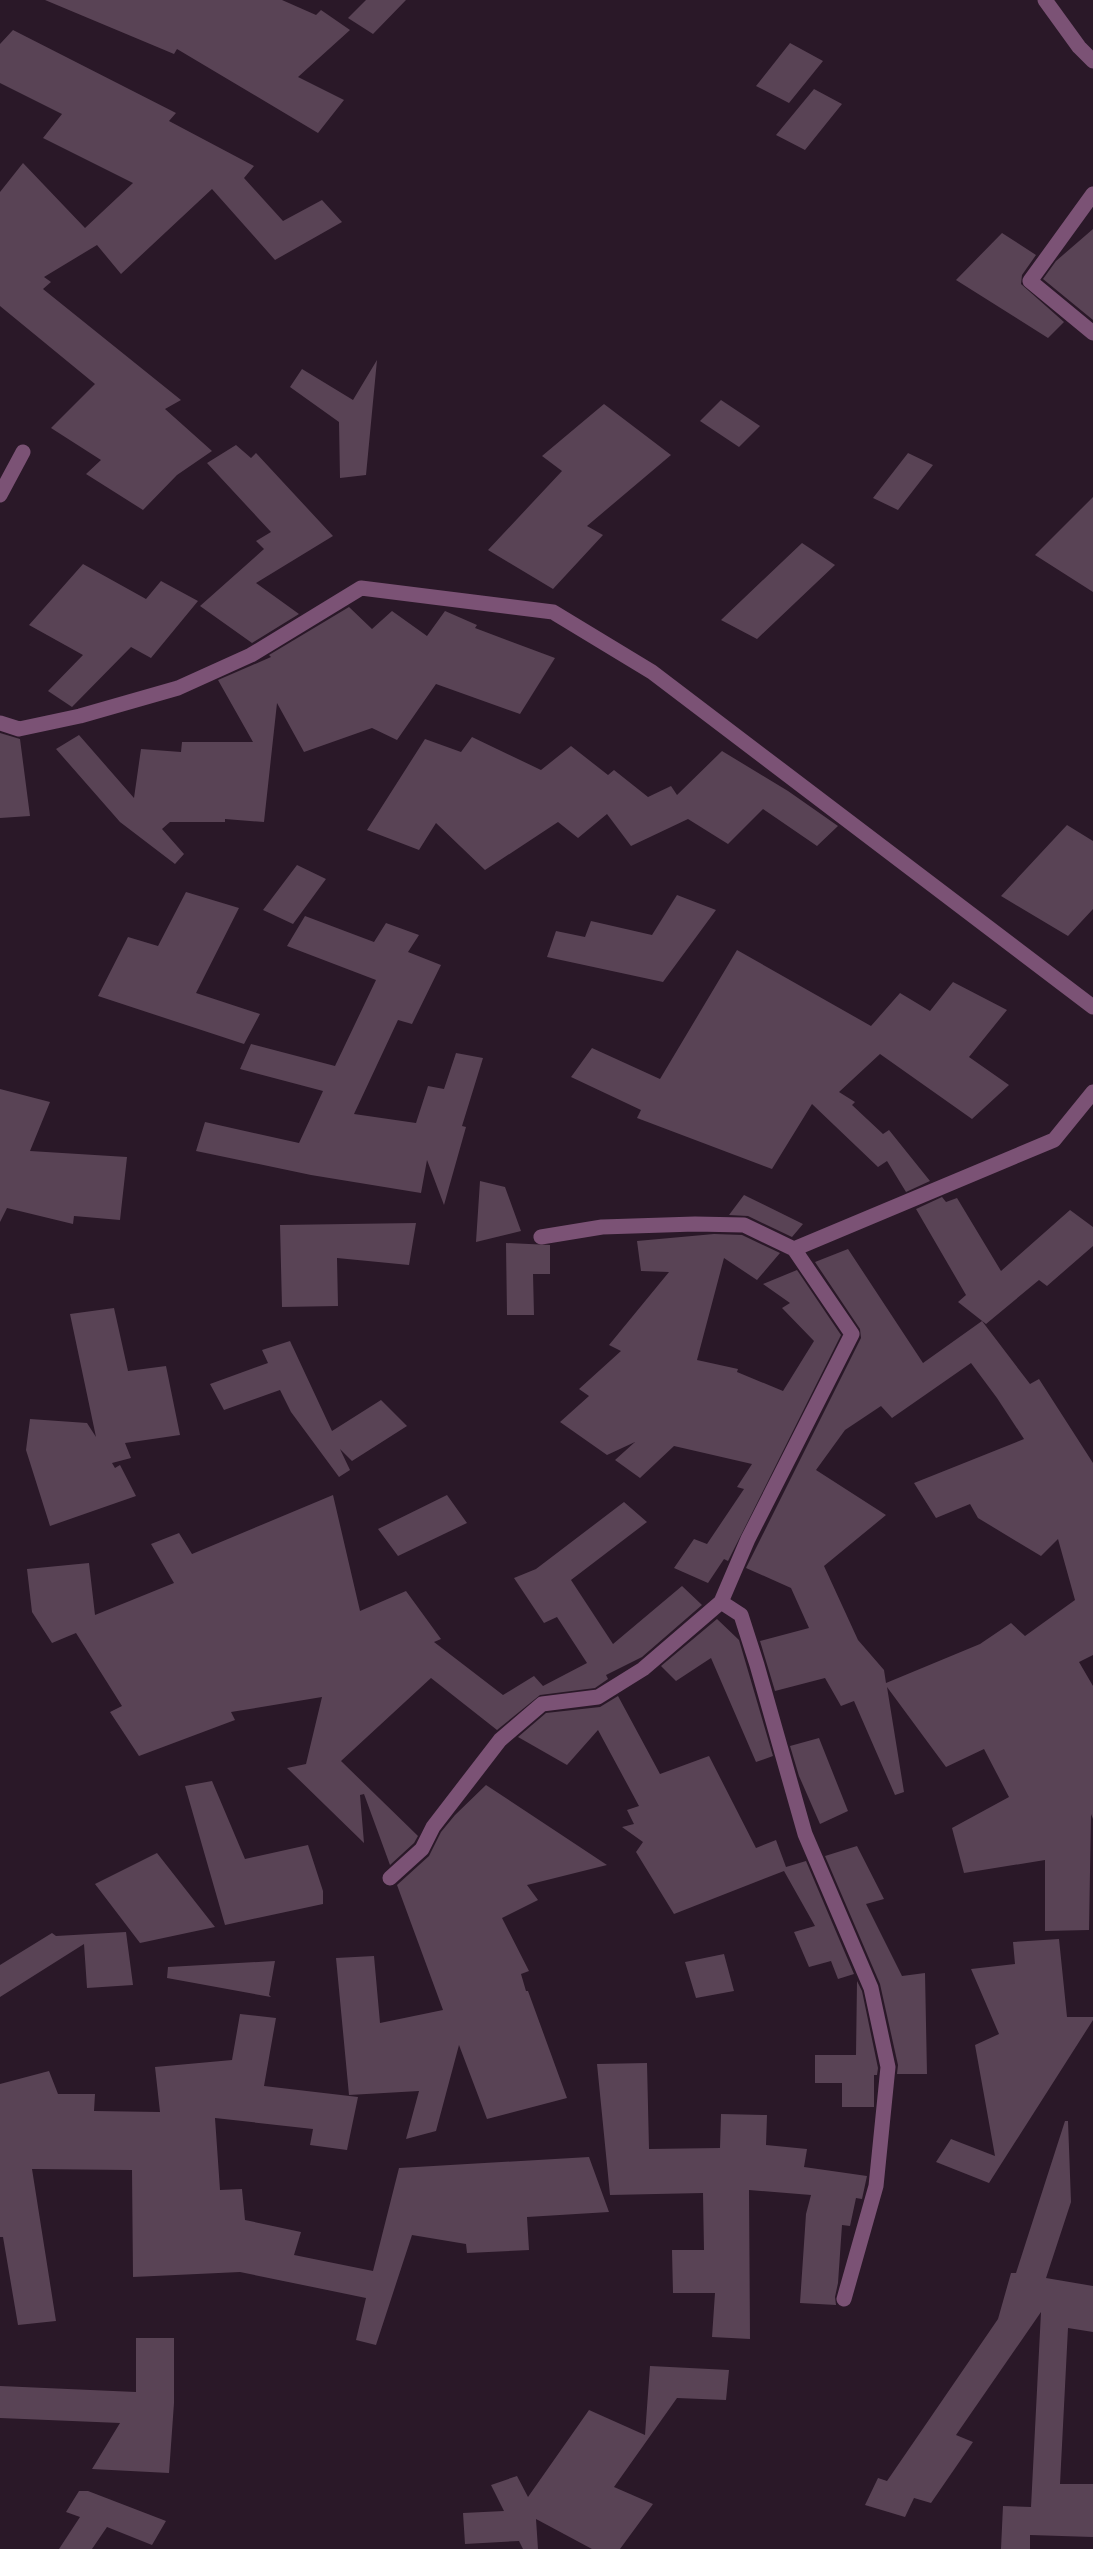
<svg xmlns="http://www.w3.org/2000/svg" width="1093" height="2549" viewBox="0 0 1093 2549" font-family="'Noto Sans',sans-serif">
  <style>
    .building { fill: #594355; fill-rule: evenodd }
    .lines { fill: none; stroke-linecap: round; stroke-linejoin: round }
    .minor { stroke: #7b5275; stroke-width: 15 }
  </style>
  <rect width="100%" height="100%" fill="#2a1828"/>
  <path class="building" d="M 45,0 L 282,0 L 316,15 L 321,10 L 350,30 L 298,77 L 344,100 L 318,133 L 177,49 L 174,54 Z
    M 366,0 L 406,0 L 373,34 L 348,18 Z
    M 13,30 L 176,113 L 169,121 L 254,166 L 244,178 L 283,221 L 322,200 L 342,222 L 275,260 L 212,189 L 121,274 L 97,245 L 44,277 L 51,282 L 43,289 L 181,400 L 165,409 L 212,451 L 177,475 L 143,510 L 86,474 L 101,460 L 51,428 L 95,384 L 0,306 L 0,192 L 23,163 L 85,228 L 133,183 L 43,138 L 62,114 L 0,83 L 0,44 Z
    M 790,43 L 823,61 L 789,103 L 756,86 Z
    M 814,89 L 842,104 L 805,150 L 776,135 Z
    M 1093,229 L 1093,320 L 1043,279 L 1056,261 Z
    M 1002,233 L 1036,255 L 1022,275 L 1021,284 L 1064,322 L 1048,338 L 956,280 Z
    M 377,360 L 366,475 L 340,478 L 339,422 L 290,387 L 302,369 L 353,400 Z
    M 721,400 L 760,426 L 739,447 L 700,421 Z
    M 604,404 L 671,455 L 587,526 L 603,535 L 553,589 L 488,550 L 562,471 L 542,456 Z
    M 236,445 L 251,458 L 256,453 L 333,536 L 256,583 L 299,614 L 252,643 L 200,606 L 264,549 L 256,541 L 271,532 L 207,463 Z
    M 908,453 L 933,465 L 898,510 L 873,498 Z
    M 1093,497 L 1093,592 L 1035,555 Z
    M 802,543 L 835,565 L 757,639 L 721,620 Z
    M 83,564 L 146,599 L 161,581 L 198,601 L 151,658 L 131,647 L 72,707 L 48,691 L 83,655 L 29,625 Z
    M 349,607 L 372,629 L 392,611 L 427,636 L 445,611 L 477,625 L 475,628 L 555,658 L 520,714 L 436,684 L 397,740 L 372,728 L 304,752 L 277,703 L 264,822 L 225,819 L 225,822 L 170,822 L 162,829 L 184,854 L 175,864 L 120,822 L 56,749 L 79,735 L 134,798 L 141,749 L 181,752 L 182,742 L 253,742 L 218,680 L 271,657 L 269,655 Z
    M 0,733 L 20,739 L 30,816 L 0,818 Z
    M 472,737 L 541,770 L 571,746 L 608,775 L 614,770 L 648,797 L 671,786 L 677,795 L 722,751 L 788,791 L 838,826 L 817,846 L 763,809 L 728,844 L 688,819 L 631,846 L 607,814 L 578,838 L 558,822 L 485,870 L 436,823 L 419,850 L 367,830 L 425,739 L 461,752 Z
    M 1067,825 L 1093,841 L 1093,909 L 1068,936 L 1001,896 Z
    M 297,865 L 326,879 L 293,924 L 263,910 Z
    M 186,892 L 239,908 L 196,993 L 260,1014 L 244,1044 L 98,996 L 128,937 L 158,946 Z
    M 677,895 L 716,910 L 663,982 L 547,957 L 556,931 L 585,937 L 591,921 L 652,935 Z
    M 305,916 L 374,942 L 386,923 L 419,935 L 408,952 L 441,965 L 412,1024 L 398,1020 L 354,1114 L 416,1123 L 428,1086 L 444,1089 L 456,1053 L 483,1058 L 462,1126 L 466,1127 L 444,1205 L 427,1160 L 421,1193 L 311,1175 L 196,1151 L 205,1122 L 299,1143 L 323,1091 L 240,1069 L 251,1044 L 335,1066 L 376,980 L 287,946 Z
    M 737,950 L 871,1026 L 900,993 L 930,1011 L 953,982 L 1007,1010 L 969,1057 L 1009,1085 L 972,1119 L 880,1054 L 839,1092 L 855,1102 L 852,1105 L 883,1134 L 889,1130 L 930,1181 L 906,1192 L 887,1161 L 878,1167 L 812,1104 L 772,1169 L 637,1118 L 641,1110 L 571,1077 L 592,1048 L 660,1079 Z
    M 0,1089 L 50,1102 L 30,1151 L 127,1157 L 120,1220 L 74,1216 L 73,1224 L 7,1208 L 0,1222 Z
    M 480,1181 L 505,1187 L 521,1231 L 476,1242 Z
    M 744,1195 L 803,1224 L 792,1237 L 748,1216 L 729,1215 Z
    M 942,1197 L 946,1202 L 957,1198 L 1001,1271 L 1070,1210 L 1093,1227 L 1093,1246 L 1047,1286 L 1039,1280 L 986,1324 L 958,1302 L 966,1295 L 916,1209 Z
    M 416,1223 L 409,1265 L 337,1258 L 338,1306 L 282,1307 L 280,1225 Z
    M 714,1234 L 742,1235 L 780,1253 L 757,1280 L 724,1258 L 697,1360 L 738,1369 L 737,1372 L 783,1391 L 814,1341 L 782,1308 L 790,1303 L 763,1284 L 797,1270 L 841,1335 L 728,1561 L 724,1559 L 708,1583 L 674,1568 L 694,1539 L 707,1544 L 744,1489 L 737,1487 L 752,1464 L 674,1446 L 640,1478 L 615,1460 L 635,1442 L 607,1455 L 560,1422 L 589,1396 L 579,1389 L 621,1351 L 609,1345 L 669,1272 L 641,1271 L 637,1241 Z
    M 506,1243 L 550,1245 L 550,1274 L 533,1274 L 534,1315 L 507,1315 Z
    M 848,1249 L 923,1363 L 982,1321 L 1030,1384 L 1039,1379 L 1093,1463 L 1093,1655 L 1079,1662 L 1093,1686 L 1093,1819 L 1091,1814 L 1089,1930 L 1045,1931 L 1045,1860 L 964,1873 L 952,1828 L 1009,1797 L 984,1749 L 946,1767 L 887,1687 L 904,1792 L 895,1795 L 854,1701 L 841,1706 L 825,1678 L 775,1691 L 760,1641 L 809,1628 L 791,1588 L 746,1568 L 861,1338 L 860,1329 L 815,1262 ZM 971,1363 L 997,1398 L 1024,1439 L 914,1483 L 936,1518 L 970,1504 L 978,1518 L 1041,1556 L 1058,1539 L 1075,1600 L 1025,1636 L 1011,1623 L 980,1644 L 886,1683 L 884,1670 L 858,1640 L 824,1566 L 886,1515 L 816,1470 L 845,1430 L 881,1406 L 892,1418 Z
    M 114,1308 L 128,1371 L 166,1366 L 180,1435 L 125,1443 L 131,1458 L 112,1463 L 115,1468 L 120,1465 L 136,1496 L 50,1526 L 26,1450 L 30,1419 L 87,1423 L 96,1437 L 70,1314 Z
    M 290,1341 L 332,1431 L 381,1400 L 407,1426 L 352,1461 L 340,1449 L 350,1470 L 339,1477 L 291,1412 L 280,1390 L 224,1410 L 210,1384 L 268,1363 L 262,1350 Z
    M 333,1495 L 360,1611 L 406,1591 L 441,1639 L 434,1642 L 503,1695 L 534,1676 L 543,1686 L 587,1663 L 557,1617 L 544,1623 L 514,1578 L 536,1569 L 624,1502 L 647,1522 L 571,1580 L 613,1644 L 682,1586 L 702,1605 L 642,1657 L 606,1675 L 608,1679 L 595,1688 L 540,1695 L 497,1730 L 431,1678 L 341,1761 L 418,1836 L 414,1843 L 390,1865 L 364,1794 L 360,1795 L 364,1843 L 287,1768 L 306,1764 L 322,1697 L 231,1712 L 235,1720 L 139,1756 L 110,1712 L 122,1706 L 76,1633 L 52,1643 L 32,1612 L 27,1569 L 89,1563 L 95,1615 L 174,1583 L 151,1544 L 179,1533 L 192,1554 Z
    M 447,1495 L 467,1523 L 398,1556 L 378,1529 Z
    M 717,1619 L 739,1640 L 773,1756 L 756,1762 L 711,1658 L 676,1681 L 661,1666 Z
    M 618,1696 L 660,1774 L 709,1756 L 756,1848 L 776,1840 L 786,1867 L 806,1861 L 854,1974 L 838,1979 L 831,1961 L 809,1967 L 794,1932 L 815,1926 L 784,1871 L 674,1914 L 636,1852 L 643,1842 L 622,1827 L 634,1824 L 627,1810 L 639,1806 L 598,1730 L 567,1765 L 518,1737 L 546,1713 L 600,1707 Z
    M 819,1738 L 848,1811 L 820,1824 L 799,1776 L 790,1746 Z
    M 212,1781 L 245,1859 L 308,1845 L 323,1891 L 323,1904 L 225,1925 L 185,1786 Z
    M 486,1785 L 607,1865 L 527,1885 L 538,1900 L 502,1918 L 529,1971 L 521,1974 L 526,1991 L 528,1991 L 567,2098 L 487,2119 L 459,2045 L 436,2131 L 406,2139 L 419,2091 L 349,2095 L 336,1958 L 374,1956 L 380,2023 L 443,2010 L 397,1885 L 429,1856 L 441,1832 L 455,1815 Z
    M 857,1846 L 884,1899 L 866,1904 L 902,1976 L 925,1973 L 927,2074 L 897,2074 L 898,2065 L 880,1984 L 825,1856 Z
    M 157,1853 L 215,1927 L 140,1943 L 95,1884 Z
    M 126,1932 L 133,1985 L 87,1988 L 84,1944 L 0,1997 L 0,1965 L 52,1933 L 56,1936 Z
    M 1059,1939 L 1067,2017 L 1093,2017 L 1093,2020 L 989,2183 L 936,2162 L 951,2139 L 995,2156 L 975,2045 L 999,2034 L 971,1969 L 1015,1964 L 1013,1942 Z
    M 724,1954 L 734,1991 L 696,1998 L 685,1962 Z
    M 275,1961 L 269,1995 L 271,1997 L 167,1978 L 168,1967 Z
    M 857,1981 L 862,1991 L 878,2068 L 877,2075 L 874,2075 L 874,2107 L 842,2107 L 842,2083 L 815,2083 L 815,2055 L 856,2055 Z
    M 240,2014 L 276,2018 L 264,2086 L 358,2097 L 347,2150 L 310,2145 L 313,2129 L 215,2118 L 220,2190 L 242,2189 L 245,2220 L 301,2232 L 294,2255 L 373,2271 L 399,2168 L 589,2157 L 609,2212 L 527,2217 L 529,2250 L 467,2253 L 466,2244 L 412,2235 L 376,2345 L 356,2340 L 366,2298 L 240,2272 L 133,2277 L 132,2170 L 32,2169 L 56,2321 L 18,2325 L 3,2237 L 0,2237 L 0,2084 L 49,2071 L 58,2094 L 95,2094 L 94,2111 L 160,2112 L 155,2067 L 232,2060 Z
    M 647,2063 L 649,2149 L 720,2148 L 721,2114 L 767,2115 L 766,2145 L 807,2149 L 804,2167 L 867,2176 L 862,2199 L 856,2198 L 850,2226 L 842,2225 L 838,2283 L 835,2297 L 836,2305 L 800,2303 L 806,2214 L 811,2195 L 749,2190 L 750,2339 L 712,2337 L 715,2293 L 673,2293 L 672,2250 L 704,2250 L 703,2193 L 610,2195 L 597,2064 Z
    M 1065,2121 L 1068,2121 L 1071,2202 L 1046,2278 L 1093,2286 L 1093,2332 L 1068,2328 L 1060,2484 L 1093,2484 L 1093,2537 L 1030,2535 L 1030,2549 L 1001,2549 L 1003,2506 L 1031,2507 L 1041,2312 L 956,2435 L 973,2442 L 931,2503 L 914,2498 L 905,2517 L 865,2505 L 878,2478 L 887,2481 L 998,2319 L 1011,2273 L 1016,2273 Z
    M 136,2338 L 174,2338 L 174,2403 L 169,2473 L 92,2469 L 120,2423 L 0,2418 L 0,2386 L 136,2392 Z
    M 650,2366 L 729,2370 L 726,2400 L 677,2398 L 614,2487 L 653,2504 L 620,2549 L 592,2549 L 536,2519 L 538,2549 L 523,2549 L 519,2541 L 465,2544 L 463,2513 L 504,2511 L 491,2485 L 517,2476 L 528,2497 L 589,2410 L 645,2435 Z
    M 79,2491 L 88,2491 L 166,2521 L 152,2545 L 107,2527 L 92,2549 L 59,2549 L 80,2517 L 66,2512 Z"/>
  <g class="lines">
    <path class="minor" d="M 1045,0 L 1079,47 L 1093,61
      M 1093,194 L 1030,281 L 1093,333
      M 0,495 L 23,452
      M 0,723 L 19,729 L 80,716 L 178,688 L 251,655 L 361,588 L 553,612 L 652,672 L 1093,1007
      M 794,1249 L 1054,1140 L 1093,1092
      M 721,1602 L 741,1615 L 757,1665 L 805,1834 L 871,1988 L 888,2067 L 876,2186 L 844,2299
      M 390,1878 L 422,1849 L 433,1827 L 500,1740 L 542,1704 L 598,1697 L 643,1669 L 721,1602 L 748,1539 L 852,1334 L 794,1249 L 744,1225 L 695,1224 L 602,1227 L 541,1237"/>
  </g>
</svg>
